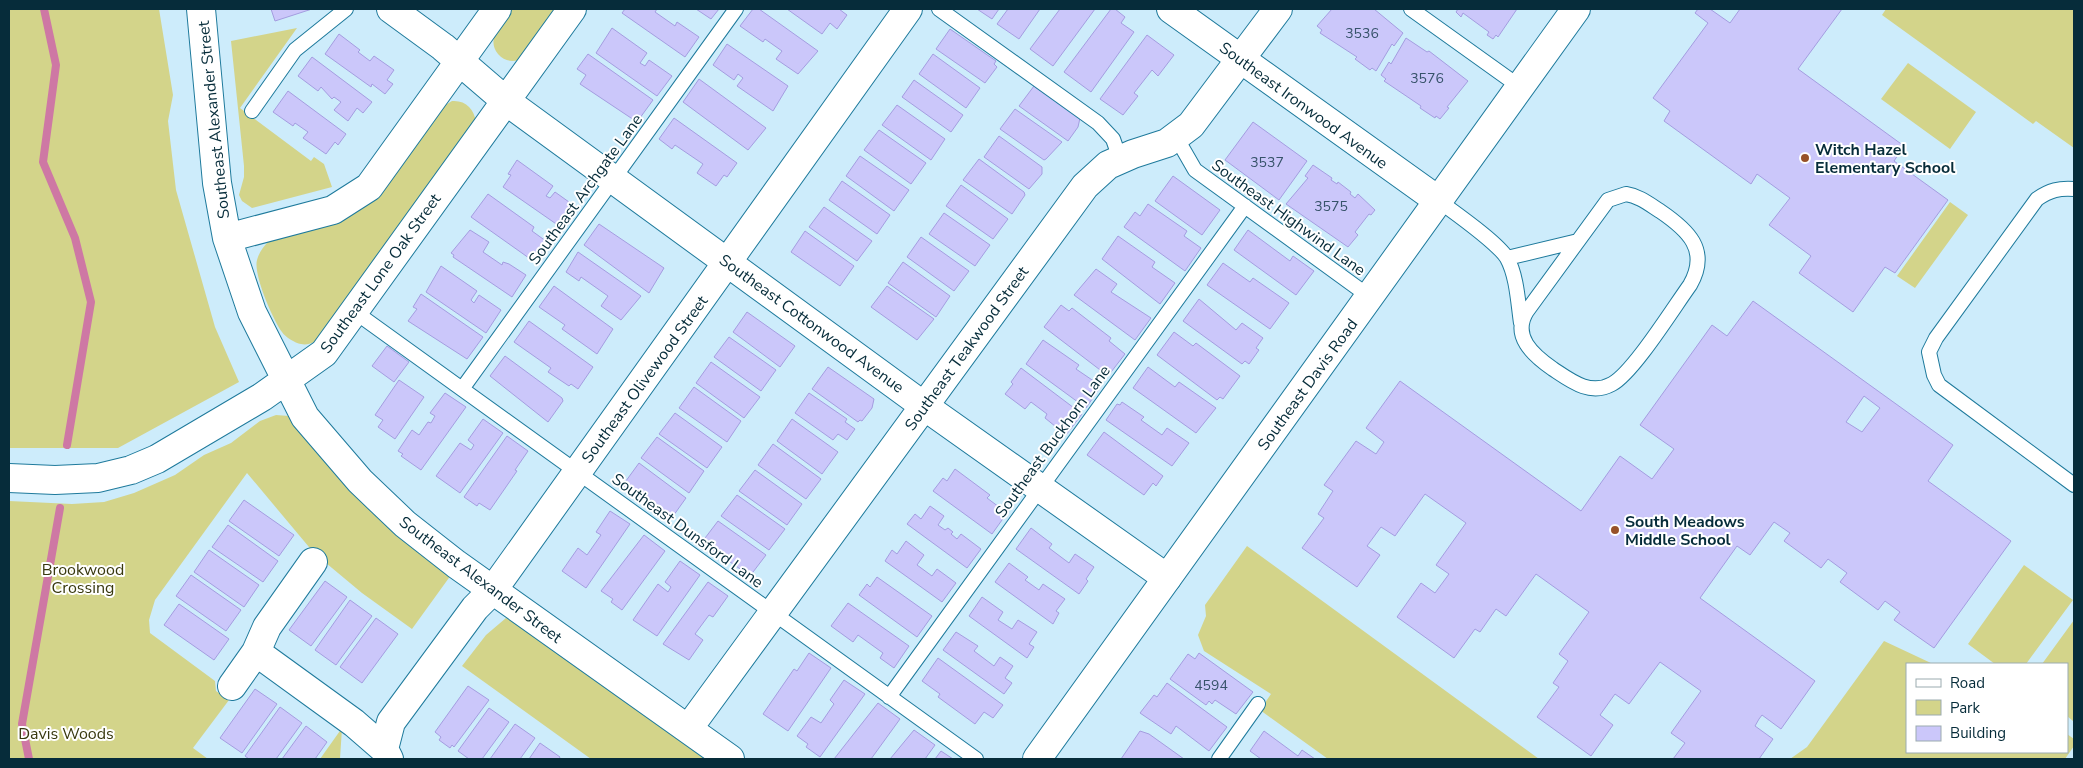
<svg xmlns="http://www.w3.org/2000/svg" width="2083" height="768" viewBox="0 0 2083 768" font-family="'Nunito Sans',sans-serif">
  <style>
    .green { fill: #d3d48a }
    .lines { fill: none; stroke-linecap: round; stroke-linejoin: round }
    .stream { stroke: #ce78a4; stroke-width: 8 }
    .building { fill: #cbc7fa; stroke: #a49de0; fill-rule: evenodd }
    .lane-casing { stroke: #1e7a9c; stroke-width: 16 }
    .street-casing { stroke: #1e7a9c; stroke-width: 30 }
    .secondary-casing { stroke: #1e7a9c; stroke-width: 30 }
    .lane { stroke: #fff; stroke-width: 14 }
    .street { stroke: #fff; stroke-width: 28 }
    .secondary { stroke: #fff; stroke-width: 28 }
    .poi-dot { fill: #975128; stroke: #fff; stroke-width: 2 }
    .labels { text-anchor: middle; stroke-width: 4; stroke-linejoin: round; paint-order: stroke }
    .number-label { font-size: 14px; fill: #37536a }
    .street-label { font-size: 16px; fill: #062c3a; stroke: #fff }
    .poi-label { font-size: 16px; font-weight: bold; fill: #062c3a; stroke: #fff; text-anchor: start }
    .park-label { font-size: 16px; fill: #38380e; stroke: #fff }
  </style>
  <rect width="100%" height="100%" fill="#cdecfb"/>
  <path class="green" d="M 9,9 L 159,9 L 173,95 L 168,121 L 176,190 L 215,327 L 239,382 L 118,448 L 9,448 Z
    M 512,9 L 560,9 L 519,60 C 511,62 504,61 498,54 C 485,38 503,21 512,9 Z
    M 1886,9 L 2074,9 L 2074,148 L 2036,121 L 2033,124 L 1882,15 Z
    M 297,28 L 240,108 L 311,161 L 314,157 L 324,164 L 332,187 L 252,208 L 242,201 L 239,195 L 244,177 L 244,166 L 231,41 Z
    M 1908,63 L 1976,112 L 1950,149 L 1881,99 Z
    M 452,101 C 466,100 474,109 476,122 L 323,337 C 316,341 309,346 301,344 C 295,343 285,337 282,332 C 273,320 253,274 257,260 C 259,252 264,246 269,241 L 345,217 L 442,107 Z
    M 1950,202 L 1968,215 L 1915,288 L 1897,276 Z
    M 276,415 L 289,416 L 451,575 L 412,629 L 362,593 L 314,553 L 247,473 L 155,600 L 149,620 L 150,633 L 215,681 L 216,691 L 229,700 L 193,748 L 208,759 L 9,759 L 9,501 L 72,504 L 104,502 L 134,493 L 175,475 L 204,455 L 231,443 L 260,421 Z
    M 1247,546 L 1539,759 L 1328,759 L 1260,710 L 1271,694 L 1204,651 L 1198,635 L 1206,616 L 1205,605 Z
    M 2024,565 L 2073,600 L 2026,664 L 1995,664 L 1968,644 Z
    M 506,618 L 518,623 L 706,759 L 591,759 L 462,666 L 486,635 Z
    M 2074,620 L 2074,720 L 2073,721 L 2067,716 L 2067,664 L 2042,664 Z
    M 1884,641 L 1933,664 L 1907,664 L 1907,752 L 2067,752 L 2067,734 L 2074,739 L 2074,746 L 2065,759 L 1790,759 L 1807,747 Z
    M 342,728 L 340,759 L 320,759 Z"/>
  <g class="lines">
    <path class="stream" d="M 44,9 L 56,65 L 43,162 L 75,238 L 91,302 L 67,445
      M 29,759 L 22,724 L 60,508"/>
  </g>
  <path class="building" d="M 271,9 L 312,9 L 275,21 Z
    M 625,9 L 657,9 L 655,12 L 675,26 L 677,22 L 699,37 L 685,57 L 622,13 Z
    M 696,9 L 719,9 L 711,19 Z
    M 753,9 L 759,9 L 818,51 L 798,74 L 776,59 L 782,51 L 765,39 L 763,42 L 740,26 Z
    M 787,9 L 839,9 L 847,15 L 837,29 L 830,23 L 822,34 Z
    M 977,9 L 999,9 L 992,19 Z
    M 1008,9 L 1040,9 L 1019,39 L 997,24 Z
    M 1060,9 L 1095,9 L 1053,66 L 1030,49 Z
    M 1111,9 L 1115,9 L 1125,17 L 1121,23 L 1134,32 L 1091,92 L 1064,72 Z
    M 1332,9 L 1374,9 L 1403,33 L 1394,46 L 1392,44 L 1376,71 L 1372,68 L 1370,70 L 1355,59 L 1357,57 L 1320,33 L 1322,30 L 1317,26 Z
    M 1458,9 L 1517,9 L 1498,37 L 1496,35 L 1493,39 L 1487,35 L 1489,32 L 1463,13 L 1461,17 L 1456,12 Z
    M 1698,9 L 1710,9 L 1730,23 L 1740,9 L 1842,9 L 1798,69 L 1904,146 L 1894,161 L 1948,200 L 1895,273 L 1885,267 L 1853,312 L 1799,273 L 1811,256 L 1769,225 L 1790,198 L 1757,174 L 1751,184 L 1664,121 L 1670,111 L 1653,98 L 1708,23 L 1695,13 Z
    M 612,28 L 647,53 L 640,63 L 645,66 L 649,60 L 672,76 L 657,96 L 596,53 Z
    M 950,29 L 996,61 L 994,64 L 997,67 L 985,83 L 936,49 Z
    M 339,34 L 360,50 L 358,52 L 370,61 L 374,56 L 394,70 L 387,80 L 393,84 L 385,94 L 372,84 L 371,87 L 325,54 Z
    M 1147,35 L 1174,55 L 1158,76 L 1152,70 L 1134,93 L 1138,96 L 1123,115 L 1100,99 Z
    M 1406,38 L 1427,52 L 1429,51 L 1468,81 L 1447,107 L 1449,108 L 1440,119 L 1436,116 L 1435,118 L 1420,108 L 1421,106 L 1384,81 L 1386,79 L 1381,75 L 1389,62 L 1391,64 Z
    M 727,44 L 788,86 L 773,111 L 737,86 L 743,78 L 738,74 L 734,80 L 713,65 Z
    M 588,54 L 653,100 L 637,122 L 580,84 L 586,75 L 577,69 Z
    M 933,54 L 980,88 L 966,108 L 919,74 Z
    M 312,57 L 372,102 L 363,113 L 357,108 L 348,121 L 334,110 L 341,102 L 334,97 L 332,99 L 321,87 L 318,91 L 298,76 Z
    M 699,79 L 766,128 L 748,150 L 683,102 Z
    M 914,80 L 963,115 L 951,132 L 902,97 Z
    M 1034,86 L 1080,118 L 1078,127 L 1068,141 L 1019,106 Z
    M 288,91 L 346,134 L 338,145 L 335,142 L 326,154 L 303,138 L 308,132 L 295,123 L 293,126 L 273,112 Z
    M 897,105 L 945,139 L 931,160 L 882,125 Z
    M 1015,109 L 1062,142 L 1046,159 L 1044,160 L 1000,129 Z
    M 674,118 L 737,163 L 727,177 L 724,175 L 716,186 L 697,173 L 703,164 L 675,145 L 672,149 L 659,139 Z
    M 1253,122 L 1307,161 L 1279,200 L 1225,160 Z
    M 879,130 L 926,163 L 911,184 L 864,150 Z
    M 999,136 L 1042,167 L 1042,174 L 1029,189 L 984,157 Z
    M 860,156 L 909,190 L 894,211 L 846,176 Z
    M 979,159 L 1024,192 L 1025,195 L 1012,214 L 963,180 Z
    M 517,160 L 553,186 L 546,196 L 550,198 L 555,192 L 576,207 L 562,228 L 503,187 L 511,175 L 508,174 Z
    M 1313,165 L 1332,178 L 1331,180 L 1337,184 L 1338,182 L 1351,192 L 1350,194 L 1355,198 L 1358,194 L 1375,210 L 1371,215 L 1369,214 L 1355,232 L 1358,235 L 1348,247 L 1286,204 L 1308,178 L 1305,176 Z
    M 1173,176 L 1220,210 L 1202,235 L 1155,201 Z
    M 842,181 L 890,215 L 877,234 L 829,200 Z
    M 961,185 L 1008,219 L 993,239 L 946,206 Z
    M 488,194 L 534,227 L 532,231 L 550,244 L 536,263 L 471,217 Z
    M 1148,204 L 1187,231 L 1184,236 L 1201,248 L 1185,271 L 1124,227 L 1135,212 L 1140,216 Z
    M 824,207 L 872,241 L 857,261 L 809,227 Z
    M 944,213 L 990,245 L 975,266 L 929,234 Z
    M 599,224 L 664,268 L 649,293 L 584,245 Z
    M 470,230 L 489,242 L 483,252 L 502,265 L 503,262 L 509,264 L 526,275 L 512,297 L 453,257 L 454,255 L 451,253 Z
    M 1248,230 L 1290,261 L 1293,256 L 1314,271 L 1296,295 L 1234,250 Z
    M 805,231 L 854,266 L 840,286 L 791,252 Z
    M 1118,236 L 1155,262 L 1152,267 L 1175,283 L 1160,304 L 1102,259 Z
    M 921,237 L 969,271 L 954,291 L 907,257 Z
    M 578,252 L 641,296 L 621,320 L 601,306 L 608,296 L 581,277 L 579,281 L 566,272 Z
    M 903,262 L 950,296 L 936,317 L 888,283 Z
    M 1223,263 L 1250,282 L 1253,278 L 1289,303 L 1270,329 L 1207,285 Z
    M 441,266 L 477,291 L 471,300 L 474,303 L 479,295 L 501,310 L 486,333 L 426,292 Z
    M 1096,269 L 1117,284 L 1111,292 L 1151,318 L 1135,340 L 1074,295 Z
    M 554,286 L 613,329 L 597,354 L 562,329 L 565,325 L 539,307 Z
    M 887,286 L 934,319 L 917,340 L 871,307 Z
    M 421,294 L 483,337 L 467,359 L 408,321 L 417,309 L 413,307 Z
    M 1199,299 L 1236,330 L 1242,323 L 1263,338 L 1256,348 L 1259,350 L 1249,364 L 1245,361 L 1242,364 L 1183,321 Z
    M 1753,301 L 1953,445 L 1928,481 L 2011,541 L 1934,648 L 1894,620 L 1900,612 L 1885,601 L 1878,610 L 1840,582 L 1847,573 L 1828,559 L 1821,568 L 1784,541 L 1790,533 L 1774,522 L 1750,555 L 1737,546 L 1700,598 L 1815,681 L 1781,729 L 1762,715 L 1759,719 L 1755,726 L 1773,739 L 1759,759 L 1673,759 L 1685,743 L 1671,733 L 1701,691 L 1660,662 L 1629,704 L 1615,694 L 1600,715 L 1613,725 L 1591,756 L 1537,717 L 1559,687 L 1553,683 L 1568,661 L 1559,654 L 1589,612 L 1536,574 L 1506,616 L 1496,609 L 1480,632 L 1475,629 L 1454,658 L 1397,617 L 1421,583 L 1435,593 L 1449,574 L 1436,565 L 1466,523 L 1425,494 L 1395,536 L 1381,527 L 1367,546 L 1380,555 L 1357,587 L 1302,548 L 1324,518 L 1318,514 L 1333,491 L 1324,485 L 1356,441 L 1376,454 L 1384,442 L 1366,428 L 1400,381 L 1581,511 L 1620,456 L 1652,479 L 1674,449 L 1640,425 L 1712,325 L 1727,336 ZM 1864,396 L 1880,408 L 1862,432 L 1846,422 Z
    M 1061,305 L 1069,311 L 1072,308 L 1111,338 L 1109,341 L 1125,354 L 1108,376 L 1044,327 Z
    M 747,312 L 795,346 L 780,367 L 733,332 Z
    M 529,321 L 593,367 L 578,389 L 571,384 L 569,386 L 548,372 L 551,368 L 514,342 Z
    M 1174,332 L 1193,346 L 1196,343 L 1240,376 L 1223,399 L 1220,397 L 1217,400 L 1157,355 Z
    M 729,337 L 776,370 L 761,391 L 714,357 Z
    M 1043,340 L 1079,365 L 1076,369 L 1101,386 L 1086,408 L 1026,364 Z
    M 387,346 L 409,362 L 394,382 L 372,366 Z
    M 505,356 L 562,398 L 563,401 L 548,422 L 490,376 Z
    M 711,362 L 760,397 L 744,418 L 696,383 Z
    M 828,367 L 874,399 L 872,408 L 862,421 L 860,420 L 858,422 L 812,389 Z
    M 1148,367 L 1175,387 L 1179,382 L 1216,408 L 1196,433 L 1133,388 Z
    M 1021,368 L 1082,414 L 1066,435 L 1045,418 L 1047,414 L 1031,402 L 1025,409 L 1005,394 L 1013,384 L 1011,382 Z
    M 399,380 L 424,397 L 395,439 L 378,427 L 383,420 L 375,415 Z
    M 694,387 L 741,421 L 727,442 L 679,408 Z
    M 445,393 L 466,407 L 421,470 L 401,456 L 403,454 L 398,451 L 412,430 L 419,435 L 428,422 L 431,423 L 435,416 L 430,413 Z
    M 809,393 L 847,419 L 845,422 L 855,429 L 847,440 L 838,434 L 833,440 L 795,413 Z
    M 1122,402 L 1144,417 L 1141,420 L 1162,435 L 1167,428 L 1189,443 L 1172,466 L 1106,420 L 1117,404 L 1120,405 Z
    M 675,413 L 722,447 L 707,468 L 659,434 Z
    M 483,419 L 503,433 L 460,493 L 436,476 L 460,443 L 471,450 L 474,445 L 468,440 Z
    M 792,419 L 838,452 L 822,474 L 777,441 Z
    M 1104,432 L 1163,476 L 1156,486 L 1153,483 L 1144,495 L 1087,455 Z
    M 507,436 L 528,451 L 515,470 L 517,471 L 490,510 L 479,503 L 477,506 L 464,497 Z
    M 657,437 L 704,471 L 689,493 L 641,458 Z
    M 773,444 L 821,479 L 806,499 L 758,465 Z
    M 639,463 L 686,498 L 671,519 L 623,485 Z
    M 955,469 L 990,495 L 987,498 L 1007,513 L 992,534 L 933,491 L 943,478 L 947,481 Z
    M 755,470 L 802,504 L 787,525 L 739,491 Z
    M 737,495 L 785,529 L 769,550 L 721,516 Z
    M 244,500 L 294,535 L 279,556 L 229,521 Z
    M 930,506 L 944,516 L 938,525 L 945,530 L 948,528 L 953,532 L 951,534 L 957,539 L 961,534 L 981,549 L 967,568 L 907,524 L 915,514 L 921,519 Z
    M 610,511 L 630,524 L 586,588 L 562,571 L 578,548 L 587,555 L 601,535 L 596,532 Z
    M 718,521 L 766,555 L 750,576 L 702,542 Z
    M 228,525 L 278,561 L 263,582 L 212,547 Z
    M 1031,528 L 1052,544 L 1049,548 L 1069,563 L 1075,554 L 1094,567 L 1086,579 L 1088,581 L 1079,594 L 1016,549 Z
    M 644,535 L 665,551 L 622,610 L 611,602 L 613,599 L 601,591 Z
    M 906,541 L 924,555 L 917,565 L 932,576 L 937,569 L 956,583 L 942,602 L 885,561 L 892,550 L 897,554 Z
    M 209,550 L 259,585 L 244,607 L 194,572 Z
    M 680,561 L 700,575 L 657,636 L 633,620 L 658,584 L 668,592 L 671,587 L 665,582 Z
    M 1009,563 L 1028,577 L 1025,580 L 1039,590 L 1043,584 L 1065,599 L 1056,611 L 1059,613 L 1053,624 L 995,582 Z
    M 191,575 L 241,610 L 226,631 L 176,596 Z
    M 877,577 L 932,616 L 917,637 L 859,595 L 867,584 L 870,587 Z
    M 325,581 L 347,597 L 311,646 L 289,630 Z
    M 708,582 L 728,596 L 713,617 L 709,615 L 695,634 L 703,640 L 689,660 L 663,644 Z
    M 982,597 L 1003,612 L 998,620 L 1012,629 L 1018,620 L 1037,632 L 1029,644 L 1034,647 L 1027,658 L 969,616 Z
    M 350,600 L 372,616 L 336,665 L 315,650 Z
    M 848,603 L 909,646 L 894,668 L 880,658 L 883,653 L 858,635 L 853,642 L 831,626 Z
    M 179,604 L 229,639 L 214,660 L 164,625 Z
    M 376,618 L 398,634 L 362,683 L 340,667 Z
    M 956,632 L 978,646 L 974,651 L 994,666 L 1000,657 L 1013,666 L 1005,678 L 1012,683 L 1004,694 L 943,650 Z
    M 809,653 L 831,668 L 788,731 L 763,714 L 794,669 L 797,671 Z
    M 1199,653 L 1253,692 L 1236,714 L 1215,700 L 1212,704 L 1209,701 L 1206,705 L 1170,679 L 1188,654 L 1195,659 Z
    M 938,658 L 1003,705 L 993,718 L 984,712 L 975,724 L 938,697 L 940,694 L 922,681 Z
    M 844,680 L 865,694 L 820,757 L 806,747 L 808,744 L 797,736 L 811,717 L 821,723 L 834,704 L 830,700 Z
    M 1167,683 L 1227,727 L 1209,751 L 1176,726 L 1171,734 L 1140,713 L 1154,695 L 1157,697 Z
    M 468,686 L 489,700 L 454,747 L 452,745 L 450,748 L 439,740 L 441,737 L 435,732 Z
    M 255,689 L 277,704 L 242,753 L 220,738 Z
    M 878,703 L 900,719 L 871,759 L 834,759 Z
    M 280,707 L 302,723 L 276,759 L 249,759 L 245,756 Z
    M 489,708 L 509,722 L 482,759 L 469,759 L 458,751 Z
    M 515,724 L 535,738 L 520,759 L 490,759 Z
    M 306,726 L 327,742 L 315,759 L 282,759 Z
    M 914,730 L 935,745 L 925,759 L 890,759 Z
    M 1140,731 L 1149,734 L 1184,759 L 1121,759 Z
    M 1264,731 L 1298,756 L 1302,750 L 1315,759 L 1261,759 L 1250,751 Z
    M 540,743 L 560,757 L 559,759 L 529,759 Z
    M 941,751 L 953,759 L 935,759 Z"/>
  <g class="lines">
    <g class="lane-casing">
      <path id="lane" d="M 939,9 L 1098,123 L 1113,139 L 1120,159
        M 1411,9 L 1520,87
        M 252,111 L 295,50 L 346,9
        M 1176,137 L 1195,170 L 1370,297
        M 2074,189 C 2059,188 2050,190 2037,199 L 1936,338 L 1929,352 L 1934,375 L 1939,385 L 2074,485
        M 1626,194 C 1639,196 1649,204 1660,211 C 1688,230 1710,250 1690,285 C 1674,307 1633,373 1612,384 C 1590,396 1571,381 1553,369 C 1533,355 1511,336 1527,311 L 1608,200 Z
        M 1439,201 C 1455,213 1497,242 1507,258 C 1517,276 1518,303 1521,323
        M 1507,258 L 1578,241
        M 355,312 L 976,759
        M 462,389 L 736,9
        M 889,697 L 1245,206
        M 1219,759 L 1258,704"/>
    </g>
    <g class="street-casing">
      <path id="street" d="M 201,9 L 217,183 L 227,238 L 252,312 L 305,417 L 360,481 L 405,524 L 456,564 L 730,759
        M 391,9 L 443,47 L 506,101 L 924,406 L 1167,578
        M 1171,9 L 1439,201
        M 227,238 L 333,210 L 369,187 L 497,9
        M 9,478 L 55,480 L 98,478 L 131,470 L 157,459 L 262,397 L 324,353 L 572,9
        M 256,652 L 354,723 L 384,749 L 389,759
        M 232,686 L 256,652 L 267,627 L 313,562
        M 688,729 L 1085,186 L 1108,165 L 1133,154 L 1167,143 L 1191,125 L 1278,9
        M 384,749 L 391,722 L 475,608 L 493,590 L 908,9"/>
    </g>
    <g class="secondary-casing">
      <path id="secondary" d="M 1037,759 L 1576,9"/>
    </g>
    <use href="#lane" class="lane"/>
    <use href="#street" class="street"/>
    <use href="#secondary" class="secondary"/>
  </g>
  <g class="poi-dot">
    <circle cx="1805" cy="158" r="5"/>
    <circle cx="1615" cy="530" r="5"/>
  </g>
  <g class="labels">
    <g class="number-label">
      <text x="1362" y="38">3536</text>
      <text x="1427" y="83">3576</text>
      <text x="1267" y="167">3537</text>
      <text x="1331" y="211">3575</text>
      <text x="1211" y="690">4594</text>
    </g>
    <g class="street-label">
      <text transform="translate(1304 105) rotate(36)" y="6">Southeast Ironwood Avenue</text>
      <text transform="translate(213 120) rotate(-96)" y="6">Southeast Alexander Street</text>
      <text transform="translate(585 189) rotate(-54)" y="6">Southeast Archgate Lane</text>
      <text transform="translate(1289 217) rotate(36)" y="6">Southeast Highwind Lane</text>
      <text transform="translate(380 273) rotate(-54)" y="6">Southeast Lone Oak Street</text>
      <text transform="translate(812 323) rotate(36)" y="6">Southeast Cottonwood Avenue</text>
      <text transform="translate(966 348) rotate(-54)" y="6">Southeast Teakwood Street</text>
      <text transform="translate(644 379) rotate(-54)" y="6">Southeast Olivewood Street</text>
      <text transform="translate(1307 384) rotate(-54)" y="6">Southeast Davis Road</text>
      <text transform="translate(1052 441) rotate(-54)" y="6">Southeast Buckhorn Lane</text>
      <text transform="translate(688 530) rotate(36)" y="6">Southeast Dunsford Lane</text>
      <text transform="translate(481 579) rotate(37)" y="6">Southeast Alexander Street</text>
    </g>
    <g class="poi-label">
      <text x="1815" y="155">Witch Hazel<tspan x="1815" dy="18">Elementary School</tspan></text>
      <text x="1625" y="527">South Meadows<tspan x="1625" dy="18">Middle School</tspan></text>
    </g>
    <g class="park-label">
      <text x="83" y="575">Brookwood<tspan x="83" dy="18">Crossing</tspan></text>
      <text x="66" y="739">Davis Woods</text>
    </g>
  </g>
  <rect width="2083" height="768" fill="none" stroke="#062c3a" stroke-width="20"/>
  <rect x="1906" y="663" width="162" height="90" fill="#ffffff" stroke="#9babb0"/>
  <rect x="1916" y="679" width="25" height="8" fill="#ffffff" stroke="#9babb0"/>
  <text x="1950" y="688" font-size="15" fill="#062c3a">Road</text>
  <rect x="1916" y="700" width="25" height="15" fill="#d3d48a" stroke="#9babb0"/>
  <text x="1950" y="713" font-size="15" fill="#062c3a">Park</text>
  <rect x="1916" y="726" width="25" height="15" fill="#cbc7fa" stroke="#9babb0"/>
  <text x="1950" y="738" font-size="15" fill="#062c3a">Building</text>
</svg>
